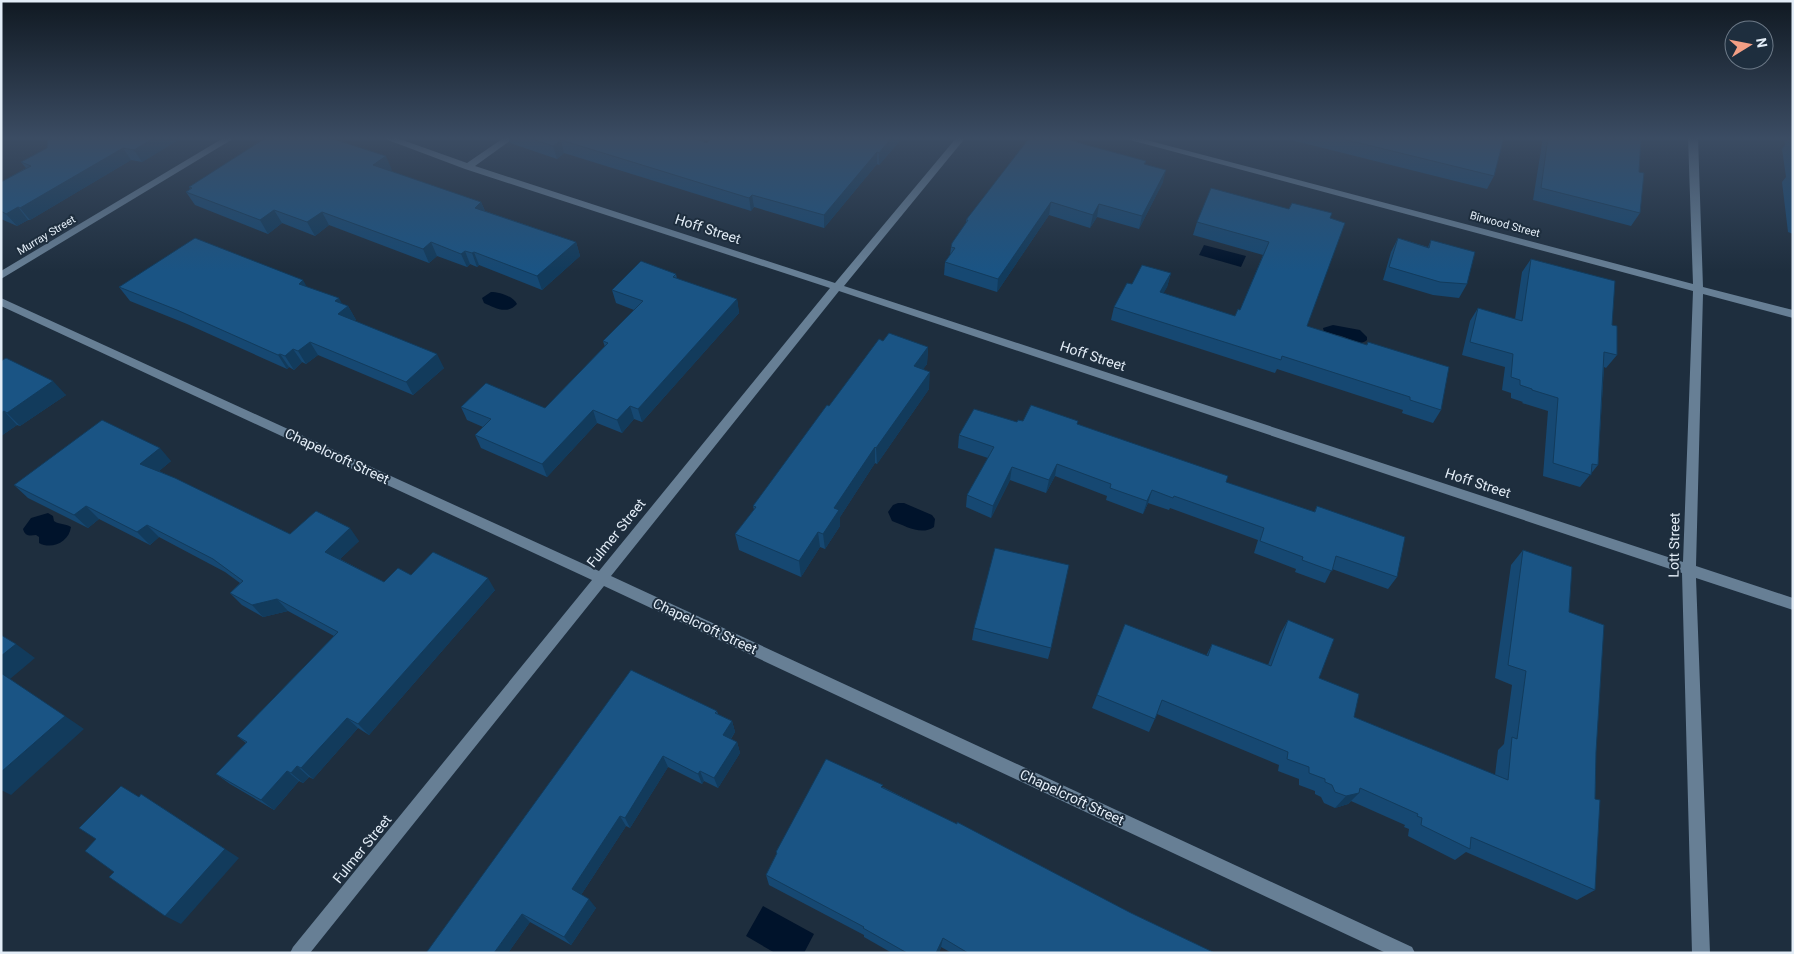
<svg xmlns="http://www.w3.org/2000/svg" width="1794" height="954" viewBox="0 0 1794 954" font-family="Roboto,sans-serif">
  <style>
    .water { fill: #00132b }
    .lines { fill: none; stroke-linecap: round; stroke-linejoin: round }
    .minor { fill: #677f95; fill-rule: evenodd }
    .wall { fill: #164872 }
    .shaded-wall { fill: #123b5c }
    .building { fill: #1a5484; stroke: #123b5c }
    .labels { text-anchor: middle; stroke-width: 4; stroke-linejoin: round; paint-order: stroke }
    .far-street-label { font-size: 11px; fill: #e3edf7; stroke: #1e2e3e }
    .street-label { font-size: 14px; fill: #e3edf7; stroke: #1e2e3e }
  </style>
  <rect width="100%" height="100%" fill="#1e2e3e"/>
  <path class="water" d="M 1204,245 L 1246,256 L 1241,267 L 1199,255 Z
    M 491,292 C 499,292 513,296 517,304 C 507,315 495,308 484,303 L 482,298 Z
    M 1333,325 L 1360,330 L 1367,337 L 1367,340 C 1358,347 1352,340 1344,337 C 1337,334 1331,335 1324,332 L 1323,328 Z
    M 898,503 L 904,503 L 932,515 L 935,519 L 934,527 C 921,536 906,526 892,521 L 888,512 L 893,505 Z
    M 48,513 L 53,516 L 54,521 C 59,525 65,523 71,527 C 69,542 52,550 39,543 L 39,537 L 36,535 C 29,536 25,536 23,529 L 31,518 Z
    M 763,906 L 814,934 L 804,953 L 775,953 L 746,936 Z"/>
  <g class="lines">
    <path class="minor" d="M 225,137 L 236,137 L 1,279 L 1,271 Z
      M 380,137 L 394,137 L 467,163 L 505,137 L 515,137 L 475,166 L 835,283 L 957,137 L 966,137 L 844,286 L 1683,562 L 1693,291 L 1119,137 L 1135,137 L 1693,284 L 1688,137 L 1698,137 L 1703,287 L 1793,310 L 1793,318 L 1703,294 L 1696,566 L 1793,598 L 1793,610 L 1696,578 L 1710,953 L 1692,953 L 1682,573 L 839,291 L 611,576 L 1412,947 L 1415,953 L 1386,953 L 604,586 L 310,953 L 290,953 L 293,947 L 592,580 L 1,306 L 1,298 L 599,571 L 830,288 L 465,169 Z"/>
  </g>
  <path class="wall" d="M 183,137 L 142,162 L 131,160 L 30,220 L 28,220 L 17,226 L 1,219 L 1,182 L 26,168 L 21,162 Z
    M 508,137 L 689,137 L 707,143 L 713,137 L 903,137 L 879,165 L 877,164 L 824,228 L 754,207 L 751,211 L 564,153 L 557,159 L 510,143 Z
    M 1068,137 L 1068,139 L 1087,145 L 1146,161 L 1145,164 L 1163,182 L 1139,229 L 1097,217 L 1090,228 L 1049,215 L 997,292 L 944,275 L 945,262 L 950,255 L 951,247 L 966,223 L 966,220 Z
    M 1279,137 L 1504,137 L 1494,176 L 1487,189 Z
    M 1543,137 L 1641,137 L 1639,172 L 1640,213 L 1631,226 L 1533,200 Z
    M 1784,137 L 1793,137 L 1793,234 L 1788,232 L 1782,182 L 1786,177 L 1782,149 L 1785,145 Z
    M 392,170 L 390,171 L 481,202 L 485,211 L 576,242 L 580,256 L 542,290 L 479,265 L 477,267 L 470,264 L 467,267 L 437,256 L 429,263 L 329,225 L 315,236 L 282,223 L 268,234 L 195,205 L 186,192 L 190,189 L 189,187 Z
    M 1289,209 L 1330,218 L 1307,326 L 1366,345 L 1368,342 L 1441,410 L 1433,423 L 1402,413 L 1403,410 L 1277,369 L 1275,373 L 1111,320 L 1114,307 L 1132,284 L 1171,273 L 1167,287 L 1163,293 L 1235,316 L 1240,310 L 1263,255 L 1193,235 L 1197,222 Z
    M 1398,238 L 1428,247 L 1431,240 L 1467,284 L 1459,298 L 1433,295 L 1383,280 L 1391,252 Z
    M 1531,259 L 1612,325 L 1617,355 L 1606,368 L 1604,367 L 1598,465 L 1580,487 L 1543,476 L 1548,411 L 1522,403 L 1523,402 L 1511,398 L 1511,393 L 1502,390 L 1505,367 L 1462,355 L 1470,321 L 1478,308 L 1515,319 L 1522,272 Z
    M 676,274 L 677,279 L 737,299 L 739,313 L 642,422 L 634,419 L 622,433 L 597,423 L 547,477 L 481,448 L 475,435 L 483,427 L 467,420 L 461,407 L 545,408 L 605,347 L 603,341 L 634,310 L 616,303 L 612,290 Z
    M 119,287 L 342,304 L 348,306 L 356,320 L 354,321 L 444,368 L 413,395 L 318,355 L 306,364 L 302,362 L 294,370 L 289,367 L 287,369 L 187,324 L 130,301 Z
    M 883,341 L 928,347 L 927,364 L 923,369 L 929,389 L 877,464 L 875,463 L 840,517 L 840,526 L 825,549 L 820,547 L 801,577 L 739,550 L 735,534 L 754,510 L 753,506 L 829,406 Z
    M 1,361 L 66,395 L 20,426 L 17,425 L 1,436 Z
    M 1023,421 L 1078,424 L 1226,482 L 1314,512 L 1317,506 L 1397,577 L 1388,589 L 1332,569 L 1325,583 L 1295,572 L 1296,569 L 1254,553 L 1258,540 L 1170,508 L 1169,510 L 1148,503 L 1143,514 L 1106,500 L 1107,496 L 1055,476 L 1046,493 L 1010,480 L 991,518 L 966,507 L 967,495 L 988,458 L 958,448 L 959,435 Z
    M 171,461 L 159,471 L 290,534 L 359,541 L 340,559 L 384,582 L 411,575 L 495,590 L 369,735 L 358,728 L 313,779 L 309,777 L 303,783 L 299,781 L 274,810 L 230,784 L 216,774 L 246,743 L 237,736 L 334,636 L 288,611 L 263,617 L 242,605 L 230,593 L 240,583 L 225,572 L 159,537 L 150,545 L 99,519 L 88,528 L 28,498 L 14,485 Z
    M 1523,550 L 1569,612 L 1596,752 L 1595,799 L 1595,890 L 1577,900 L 1466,852 L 1455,860 L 1408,836 L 1409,829 L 1404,827 L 1405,825 L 1351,801 L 1348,804 L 1335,808 L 1324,803 L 1321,797 L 1315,794 L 1315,791 L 1299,785 L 1299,779 L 1278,771 L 1279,765 L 1157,714 L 1149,732 L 1092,708 L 1097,695 L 1206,656 L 1212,644 L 1268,665 L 1280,634 L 1288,620 L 1319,678 L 1354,717 L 1495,775 L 1498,750 L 1504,744 L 1512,685 L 1495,678 L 1511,565 Z
    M 974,628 L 1051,648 L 1048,659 L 972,640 Z
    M 717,711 L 718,714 L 732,721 L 735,732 L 731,739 L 737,742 L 740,753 L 718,788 L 704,781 L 702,784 L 668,767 L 630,828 L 626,826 L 581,895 L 596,908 L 571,945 L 530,922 L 508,953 L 426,953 Z
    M 883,787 L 1131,913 L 1215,953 L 952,953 L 941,947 L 939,953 L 892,953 L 864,937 L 864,935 L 769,885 L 766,875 L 777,855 L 776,852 Z"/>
  <path class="shaded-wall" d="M 155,137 L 183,137 L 142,162 L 134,150 Z
    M 892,137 L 903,137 L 879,165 L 879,153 Z
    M 561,140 L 564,153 L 557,159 L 553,146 Z
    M 123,148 L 131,160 L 30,220 L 20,208 Z
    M 877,152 L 877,164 L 824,228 L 824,215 Z
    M 386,156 L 392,170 L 380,178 L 373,165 Z
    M 1166,170 L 1163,182 L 1139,229 L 1142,216 Z
    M 752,195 L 754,207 L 751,211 L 749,198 Z
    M 481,202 L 487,216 L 475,208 Z
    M 1051,202 L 1049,215 L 997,292 L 998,279 Z
    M 1099,204 L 1097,217 L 1090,228 L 1093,215 Z
    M 18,207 L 28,220 L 17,226 L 6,214 Z
    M 274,210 L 282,223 L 268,234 L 260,220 Z
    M 322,212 L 329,225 L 315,236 L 307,222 Z
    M 431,242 L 437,256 L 429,263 L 423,249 Z
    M 576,242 L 580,256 L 542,290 L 537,276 Z
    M 465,251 L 470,264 L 467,267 L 461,254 Z
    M 474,252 L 479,265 L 477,267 L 472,253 Z
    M 1171,273 L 1167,287 L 1157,306 L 1160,292 Z
    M 303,280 L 311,294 L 299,284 Z
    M 339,298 L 345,309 L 348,306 L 356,320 L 346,328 L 338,314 L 335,301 Z
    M 737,299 L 739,313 L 642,422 L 638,409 Z
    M 310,342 L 318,355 L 306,364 L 298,351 Z
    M 928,347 L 927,364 L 913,383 L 914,366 Z
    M 293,349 L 302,362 L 294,370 L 285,356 Z
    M 280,354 L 289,367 L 287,369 L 278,355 Z
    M 437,354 L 444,368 L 413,395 L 406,382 Z
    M 930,372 L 929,389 L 877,464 L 876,448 Z
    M 53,381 L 66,395 L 20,426 L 7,413 Z
    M 630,406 L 634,419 L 622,433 L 617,420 Z
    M 593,410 L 597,423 L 547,477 L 542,464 Z
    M 4,411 L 17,425 L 1,436 L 1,413 Z
    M 875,447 L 875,463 L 840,517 L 840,526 L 825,549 L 823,534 L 834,508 Z
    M 160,448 L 171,461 L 152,477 L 140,464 Z
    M 1057,464 L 1055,476 L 1046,493 L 1049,480 Z
    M 1012,467 L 1010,480 L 991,518 L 993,506 Z
    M 1152,490 L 1148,503 L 1143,514 L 1147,501 Z
    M 86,506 L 99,519 L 88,528 L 74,515 Z
    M 147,525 L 159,537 L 150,545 L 137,532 Z
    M 350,528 L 359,541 L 335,564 L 325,552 Z
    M 818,532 L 820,547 L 801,577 L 799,561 Z
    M 488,578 L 495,590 L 369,735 L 358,724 Z
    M 277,599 L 288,611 L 263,617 L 252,605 Z
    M 16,644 L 35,658 L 10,679 L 1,673 L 1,656 Z
    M 65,716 L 84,729 L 11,795 L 1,790 L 1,772 Z
    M 347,718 L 358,728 L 313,779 L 301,768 Z
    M 732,721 L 735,732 L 726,746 L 723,735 Z
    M 737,742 L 740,753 L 718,788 L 714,778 Z
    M 663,756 L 668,767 L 630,828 L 625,818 Z
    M 297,766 L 309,777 L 303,783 L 291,773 Z
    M 287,771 L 299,781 L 274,810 L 261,800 Z
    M 700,771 L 704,781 L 702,784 L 698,774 Z
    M 1359,793 L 1348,804 L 1335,808 L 1346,796 Z
    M 157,804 L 239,858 L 181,924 L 165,916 Z
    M 620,816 L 626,826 L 579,898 L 572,889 Z
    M 589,899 L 596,908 L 571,945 L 564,937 Z
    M 522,914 L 530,922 L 508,953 L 494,953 Z
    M 943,938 L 941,947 L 939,953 L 936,953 Z"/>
  <path class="building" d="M 48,137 L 155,137 L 134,150 L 123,148 L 20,208 L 18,207 L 6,214 L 1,211 L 1,182 L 31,166 L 21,162 L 47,148 Z
    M 267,137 L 327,137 L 386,156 L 373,165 L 481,202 L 475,208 L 576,242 L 537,276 L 474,252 L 472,253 L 465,251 L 461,254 L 431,242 L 423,249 L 322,212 L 307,222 L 274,210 L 260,220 L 186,192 L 192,188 L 189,187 Z
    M 526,137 L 689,137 L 707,143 L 713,137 L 892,137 L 879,153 L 877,152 L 824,215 L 752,195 L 749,198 L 561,140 L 553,146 Z
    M 1030,137 L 1068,137 L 1067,139 L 1087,145 L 1146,161 L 1144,164 L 1166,170 L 1142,216 L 1099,204 L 1093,215 L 1051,202 L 998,279 L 945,262 L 955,248 L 951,247 L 952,243 L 968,220 L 966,220 Z
    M 1335,137 L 1504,137 L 1494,176 Z
    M 1548,137 L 1641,137 L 1639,172 L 1644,173 L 1640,213 L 1541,188 Z
    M 1211,188 L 1289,209 L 1292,203 L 1332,213 L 1330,218 L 1345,223 L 1307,326 L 1367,345 L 1368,342 L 1449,367 L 1441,410 L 1410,400 L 1410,397 L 1282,356 L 1281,360 L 1114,307 L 1127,283 L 1132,284 L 1142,265 L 1171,273 L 1160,292 L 1235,316 L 1238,309 L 1240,310 L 1269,242 L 1197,222 Z
    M 195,238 L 303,280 L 299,284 L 339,298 L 335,301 L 348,306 L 338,314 L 437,354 L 406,382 L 310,342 L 298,351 L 293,349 L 285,356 L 280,354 L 278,355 L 177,310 L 119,287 Z
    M 1398,238 L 1429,248 L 1431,240 L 1475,252 L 1467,284 L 1440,282 L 1389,267 Z
    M 1531,259 L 1615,281 L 1612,325 L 1617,326 L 1617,355 L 1604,352 L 1598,465 L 1592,464 L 1591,475 L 1553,463 L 1558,398 L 1532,390 L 1532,389 L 1520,385 L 1520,380 L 1511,377 L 1513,354 L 1470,342 L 1478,308 L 1522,321 Z
    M 641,261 L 676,274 L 673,277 L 737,299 L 638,409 L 630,406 L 617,420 L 593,410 L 542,464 L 475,435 L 491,419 L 461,407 L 486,383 L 545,408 L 608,343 L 603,341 L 643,301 L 612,290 Z
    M 889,333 L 928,347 L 914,366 L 930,372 L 876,448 L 875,447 L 834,508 L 839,510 L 823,534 L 818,532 L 799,561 L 735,534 L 756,507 L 753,506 L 827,405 L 829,406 L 879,339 L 883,341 Z
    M 6,358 L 53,381 L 7,413 L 4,411 L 1,413 L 1,361 Z
    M 1031,405 L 1078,421 L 1077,424 L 1228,476 L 1226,482 L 1315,512 L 1317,506 L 1405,537 L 1397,577 L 1336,556 L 1332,571 L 1302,560 L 1303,557 L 1260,541 L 1264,528 L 1174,496 L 1173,498 L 1152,490 L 1147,501 L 1110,488 L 1111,484 L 1057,464 L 1049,480 L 1012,467 L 993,506 L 967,495 L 994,447 L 959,435 L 974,409 L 1017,422 L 1018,420 L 1023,421 Z
    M 102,420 L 160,448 L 140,464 L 175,478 L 290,534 L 316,511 L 350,528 L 325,552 L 384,582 L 398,568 L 411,575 L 433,552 L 488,578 L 358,724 L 347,718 L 301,768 L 297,766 L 291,773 L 287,771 L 261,800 L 216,774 L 247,742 L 237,736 L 338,632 L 277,599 L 252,605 L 230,593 L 243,581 L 213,559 L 147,525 L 137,532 L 86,506 L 74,515 L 14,485 Z
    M 995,548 L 1069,565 L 1051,648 L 974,628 Z
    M 1523,550 L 1572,567 L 1569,612 L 1604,625 L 1596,752 L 1595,799 L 1600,800 L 1595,890 L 1471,837 L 1470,849 L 1421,825 L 1422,818 L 1417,816 L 1418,814 L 1360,788 L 1359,793 L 1346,796 L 1335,792 L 1332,785 L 1325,782 L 1325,779 L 1309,773 L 1309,767 L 1287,759 L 1288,752 L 1162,700 L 1155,719 L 1097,695 L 1125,624 L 1208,656 L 1212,644 L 1271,666 L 1288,620 L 1334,639 L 1319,678 L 1359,694 L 1354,717 L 1508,780 L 1512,737 L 1517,739 L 1526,671 L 1508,665 Z
    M 1,635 L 16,644 L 1,656 Z
    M 631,670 L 717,711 L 715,713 L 732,721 L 723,735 L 737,742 L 714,778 L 700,771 L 698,774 L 663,756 L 625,818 L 620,816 L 572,889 L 589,899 L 564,937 L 522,914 L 494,953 L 426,953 Z
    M 1,673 L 65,716 L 1,772 Z
    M 826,759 L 883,785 L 881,787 L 957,824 L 957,822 L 1131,913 L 1215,953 L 968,953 L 943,938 L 936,953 L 907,953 L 863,928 L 864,927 L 766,875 L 777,853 L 776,852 Z
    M 121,786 L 139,797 L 141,794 L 225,849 L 165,916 L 109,877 L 114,872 L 85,851 L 96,839 L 79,828 Z"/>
  <linearGradient id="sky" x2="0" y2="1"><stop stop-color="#101922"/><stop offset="0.51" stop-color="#3b4c63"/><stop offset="1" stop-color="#3b4c63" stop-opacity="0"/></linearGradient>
  <rect width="1794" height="271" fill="url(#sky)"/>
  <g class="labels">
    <g class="far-street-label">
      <text transform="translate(1505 224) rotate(15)" y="4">Birwood Street</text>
      <text transform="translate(46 235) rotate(-31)" y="4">Murray Street</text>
    </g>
    <g class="street-label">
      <text transform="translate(708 229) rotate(18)" y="5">Hoff Street</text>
      <text transform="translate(1093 356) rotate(18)" y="5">Hoff Street</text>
      <text transform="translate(337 456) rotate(25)" y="5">Chapelcroft Street</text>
      <text transform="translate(1478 483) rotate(18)" y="5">Hoff Street</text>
      <text transform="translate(616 533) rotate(-51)" y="5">Fulmer Street</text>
      <text transform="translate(1674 545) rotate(-89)" y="5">Lott Street</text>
      <text transform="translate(705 626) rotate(25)" y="5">Chapelcroft Street</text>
      <text transform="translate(1072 797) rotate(25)" y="5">Chapelcroft Street</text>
      <text transform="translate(362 849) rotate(-51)" y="5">Fulmer Street</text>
    </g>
  </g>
  <rect width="1794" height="954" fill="none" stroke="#e3edf7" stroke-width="5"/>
  <g transform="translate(1749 45) rotate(80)"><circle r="24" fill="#1e2e3e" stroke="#6d7a88"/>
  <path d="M0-4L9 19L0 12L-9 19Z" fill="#f39f85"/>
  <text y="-8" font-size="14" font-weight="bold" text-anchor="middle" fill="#e3edf7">N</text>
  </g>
</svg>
